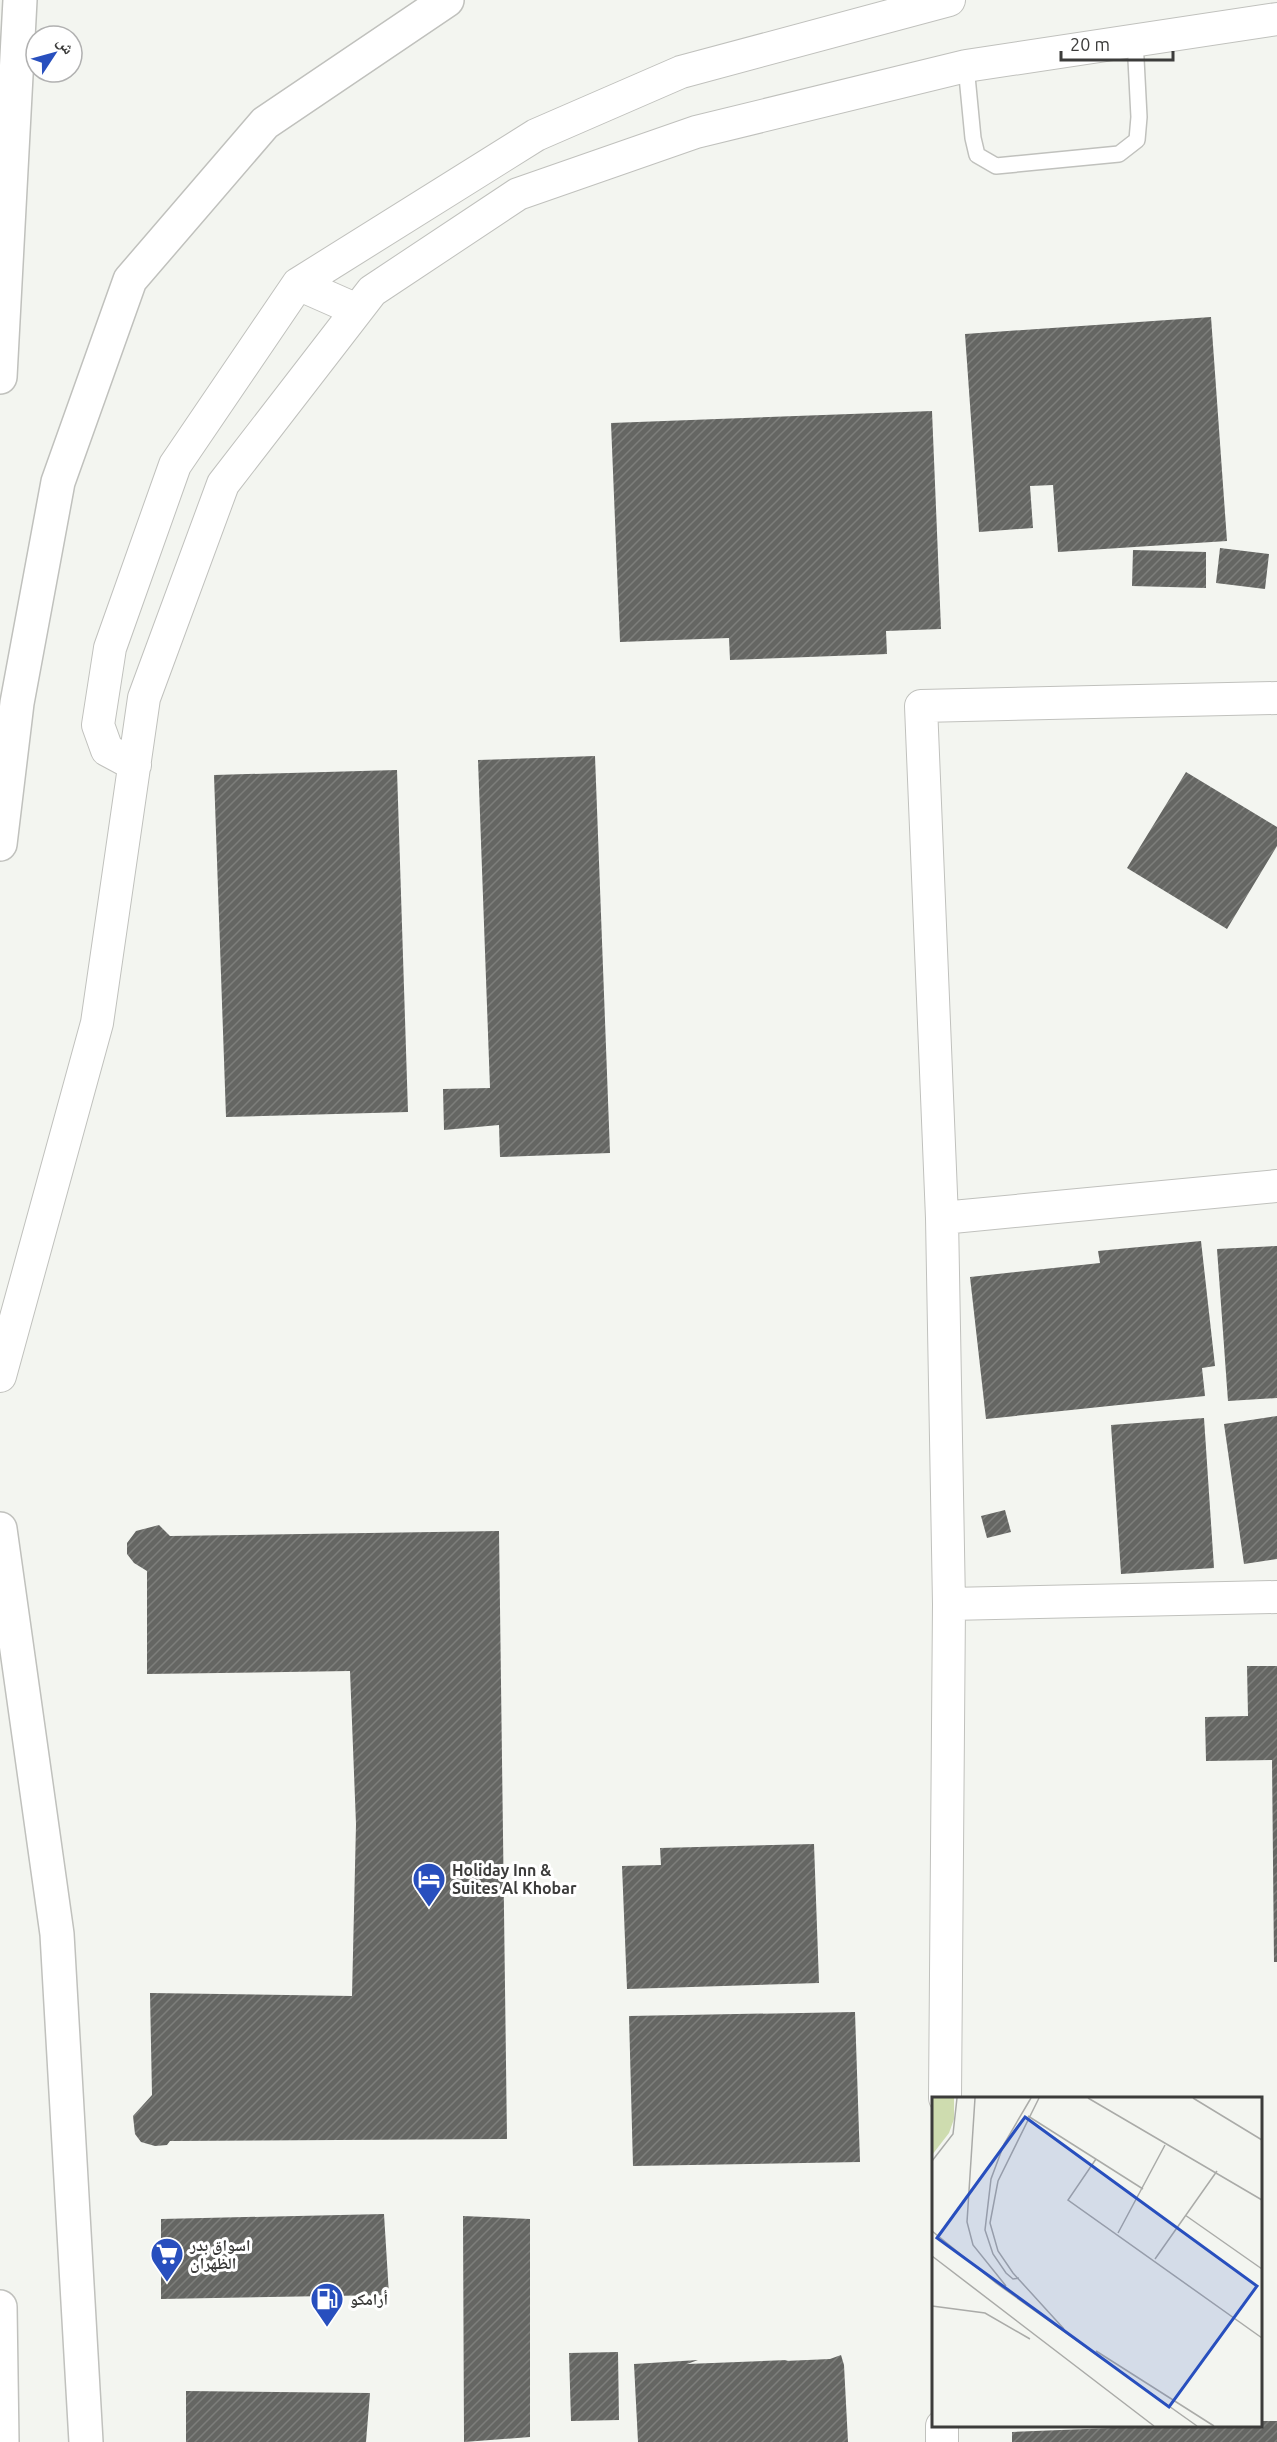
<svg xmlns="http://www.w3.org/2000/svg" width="1277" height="2442" viewBox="0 0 1277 2442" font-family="Ubuntu,'Noto Naskh Arabic',sans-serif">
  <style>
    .building { fill: url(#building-hatch) }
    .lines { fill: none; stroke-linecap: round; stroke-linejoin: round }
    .lane-casing { stroke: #c0c1bd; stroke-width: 18 }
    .street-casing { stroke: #c0c1bd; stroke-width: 34 }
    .primary-casing { stroke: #c0c1bd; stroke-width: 36 }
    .highway-casing { stroke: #c0c1bd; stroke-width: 36 }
    .lane { stroke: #fff; stroke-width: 15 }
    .street { stroke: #fff; stroke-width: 32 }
    .primary { stroke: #fff; stroke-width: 33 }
    .highway { stroke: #fff; stroke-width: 33 }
    .labels { text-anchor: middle; stroke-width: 6; stroke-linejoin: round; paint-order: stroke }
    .poi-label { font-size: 16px; font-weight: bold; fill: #3c3c3b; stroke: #fff; text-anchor: start }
    .inset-road { fill: none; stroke: #aaaba8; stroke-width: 1.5 }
    .view { fill: #284fbe; fill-opacity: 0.15; stroke: #284fbe; stroke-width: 3 }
    .inset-edge { fill: none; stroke: #3c3c3b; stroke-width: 3 }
  </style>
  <defs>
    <pattern id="building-hatch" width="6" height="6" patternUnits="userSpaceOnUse" patternTransform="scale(1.5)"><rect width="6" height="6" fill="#656663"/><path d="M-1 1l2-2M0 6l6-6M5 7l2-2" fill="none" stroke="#7d7e7b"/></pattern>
  </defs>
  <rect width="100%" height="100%" fill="#f3f5f0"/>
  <path class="building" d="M 1211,317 L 1227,541 L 1058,552 L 1053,485 L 1030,486 L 1033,528 L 979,532 L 965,334 Z
    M 932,411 L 941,629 L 886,631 L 887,654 L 730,660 L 729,638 L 620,642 L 611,423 Z
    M 1220,548 L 1269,554 L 1265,589 L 1216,583 Z
    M 1133,550 L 1206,552 L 1206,588 L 1132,586 Z
    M 595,756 L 610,1153 L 500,1157 L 499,1125 L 444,1130 L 443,1089 L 490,1088 L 478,760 Z
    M 397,770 L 408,1112 L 226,1117 L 214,775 Z
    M 1186,772 L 1277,827 L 1277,846 L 1227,929 L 1127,868 Z
    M 1201,1241 L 1215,1366 L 1202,1368 L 1205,1396 L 986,1419 L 970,1277 L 1100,1263 L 1098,1251 Z
    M 1277,1246 L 1277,1398 L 1228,1401 L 1217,1249 Z
    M 1277,1416 L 1277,1559 L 1244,1564 L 1224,1424 Z
    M 1204,1418 L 1214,1568 L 1121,1574 L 1111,1425 Z
    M 1005,1510 L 1011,1532 L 987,1538 L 981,1516 Z
    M 159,1525 L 170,1536 L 499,1531 L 507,2139 L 170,2141 L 167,2145 L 155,2146 L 141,2142 L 135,2134 L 133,2116 L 152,2095 L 150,1993 L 352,1996 L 356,1824 L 350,1671 L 147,1674 L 147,1571 L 134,1563 L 127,1554 L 127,1543 L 136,1531 Z
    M 1247,1666 L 1277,1666 L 1277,1962 L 1274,1962 L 1272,1760 L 1206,1761 L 1205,1717 L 1248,1716 Z
    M 814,1844 L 819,1983 L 627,1989 L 622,1866 L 661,1865 L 660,1848 Z
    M 855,2012 L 860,2162 L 633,2166 L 629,2016 Z
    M 384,2214 L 389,2295 L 161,2299 L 161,2219 Z
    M 463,2216 L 530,2219 L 530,2437 L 464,2442 Z
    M 618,2352 L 619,2420 L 571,2421 L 569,2353 Z
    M 841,2355 L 844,2365 L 848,2442 L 638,2442 L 634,2364 L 698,2360 L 687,2364 L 788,2360 L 785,2361 L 830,2359 Z
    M 186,2391 L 370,2393 L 366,2442 L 186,2442 Z
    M 1260,2421 L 1277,2421 L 1277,2442 L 1012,2442 L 1012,2432 L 1164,2426 L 1260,2426 Z"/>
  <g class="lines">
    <g class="lane-casing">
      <path id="lane" d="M 966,66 L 973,138 L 977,155 L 996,166 L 1119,154 L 1137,140 L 1139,117 L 1135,40"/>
    </g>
    <g class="street-casing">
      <path id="street" d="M 298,284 L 357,310
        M 135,765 L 107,750 L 98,725 L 110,648 L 175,465 L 298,284 L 536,135 L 681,72 L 949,0
        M 942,1218 L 1277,1186
        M 0,1376 L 97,1023 L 144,698 L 223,484 L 372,291 L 518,194 L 696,132 L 966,66 L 1277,19
        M 949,1604 L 1277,1597
        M 945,2098 L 949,1604 L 942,1218 L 921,706 L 1277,698
        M 942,2442 L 942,2426"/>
    </g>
    <g class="primary-casing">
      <path id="primary" d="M 0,1529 L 57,1934 L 86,2442"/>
    </g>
    <g class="highway-casing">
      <path id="highway" d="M 0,377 L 20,0
        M 0,844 L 17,703 L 58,482 L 130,280 L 265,123 L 447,0
        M 0,2307 L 2,2442"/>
    </g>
    <use href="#lane" class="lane"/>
    <use href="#street" class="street"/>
    <use href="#primary" class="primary"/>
    <use href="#highway" class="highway"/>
  </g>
  <defs>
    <g id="hotel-pin" transform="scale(1.725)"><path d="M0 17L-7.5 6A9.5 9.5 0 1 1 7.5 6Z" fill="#284fbe" stroke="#fff"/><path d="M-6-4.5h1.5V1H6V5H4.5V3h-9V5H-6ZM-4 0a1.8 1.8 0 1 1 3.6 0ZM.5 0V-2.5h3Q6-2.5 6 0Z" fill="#fff"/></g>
    <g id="supermarket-pin" transform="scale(1.725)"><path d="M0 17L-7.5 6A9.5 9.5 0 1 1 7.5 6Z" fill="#284fbe" stroke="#fff"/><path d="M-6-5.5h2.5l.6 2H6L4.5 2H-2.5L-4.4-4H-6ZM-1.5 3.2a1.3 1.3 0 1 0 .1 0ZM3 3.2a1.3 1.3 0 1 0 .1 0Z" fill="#fff"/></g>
    <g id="fuel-pin" transform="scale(1.725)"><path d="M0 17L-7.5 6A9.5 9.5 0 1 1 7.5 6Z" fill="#284fbe" stroke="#fff"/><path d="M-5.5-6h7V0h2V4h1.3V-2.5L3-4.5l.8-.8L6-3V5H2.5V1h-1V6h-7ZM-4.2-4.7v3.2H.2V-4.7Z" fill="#fff"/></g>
  </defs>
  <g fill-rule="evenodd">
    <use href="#hotel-pin" x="429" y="1879"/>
    <use href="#supermarket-pin" x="167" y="2254"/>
    <use href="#fuel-pin" x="327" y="2299"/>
  </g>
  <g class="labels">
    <g class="poi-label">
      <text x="452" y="1876">Holiday Inn &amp;<tspan x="452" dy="18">Suites Al Khobar</tspan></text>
      <text x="190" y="2251">اسواق بدر<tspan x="190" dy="18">الظهران</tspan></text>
      <text x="350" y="2305">أرامكو</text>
    </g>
  </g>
  <g transform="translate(932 2097)">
    <rect width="330" height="330" fill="#f3f5f0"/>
    <path d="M 0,1 L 22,1 L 22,22 L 17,36 L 0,58 Z" fill="#cedcaf"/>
    <path class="inset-road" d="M 43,1 L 35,125 L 41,148 L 74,189M 107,1 L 66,84 L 58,126 L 66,154 L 81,176 L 132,232M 156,1 L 330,103M 261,1 L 330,43M 96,19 L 211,92M 164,62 L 136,103 L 330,241M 0,64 L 21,37 L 25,1M 253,118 L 330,172M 0,134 L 64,186 L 265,329M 186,136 L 233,48M 0,159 L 222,329M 223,162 L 285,74M 87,181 L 81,182 L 74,176 L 61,157 L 53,133 L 59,82 L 72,47 L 99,1M 0,209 L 53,216 L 98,242M 164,254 L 282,329"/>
    <path class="view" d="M 93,20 L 325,189 L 237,310 L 5,141 Z"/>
    <rect width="330" height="330" class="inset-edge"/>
  </g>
  <g transform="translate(54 54) rotate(54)"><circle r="28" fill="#ffffff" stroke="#b1b1b1" stroke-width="1.5"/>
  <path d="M0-4.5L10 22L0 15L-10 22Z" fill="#284fbe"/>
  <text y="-9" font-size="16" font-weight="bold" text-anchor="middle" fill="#3c3c3b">ش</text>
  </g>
  <path d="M1061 51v9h112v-9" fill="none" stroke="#3c3c3b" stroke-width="3"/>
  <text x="1070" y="51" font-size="18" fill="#3c3c3b" stroke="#ffffff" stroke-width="4.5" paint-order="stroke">20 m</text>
</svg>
